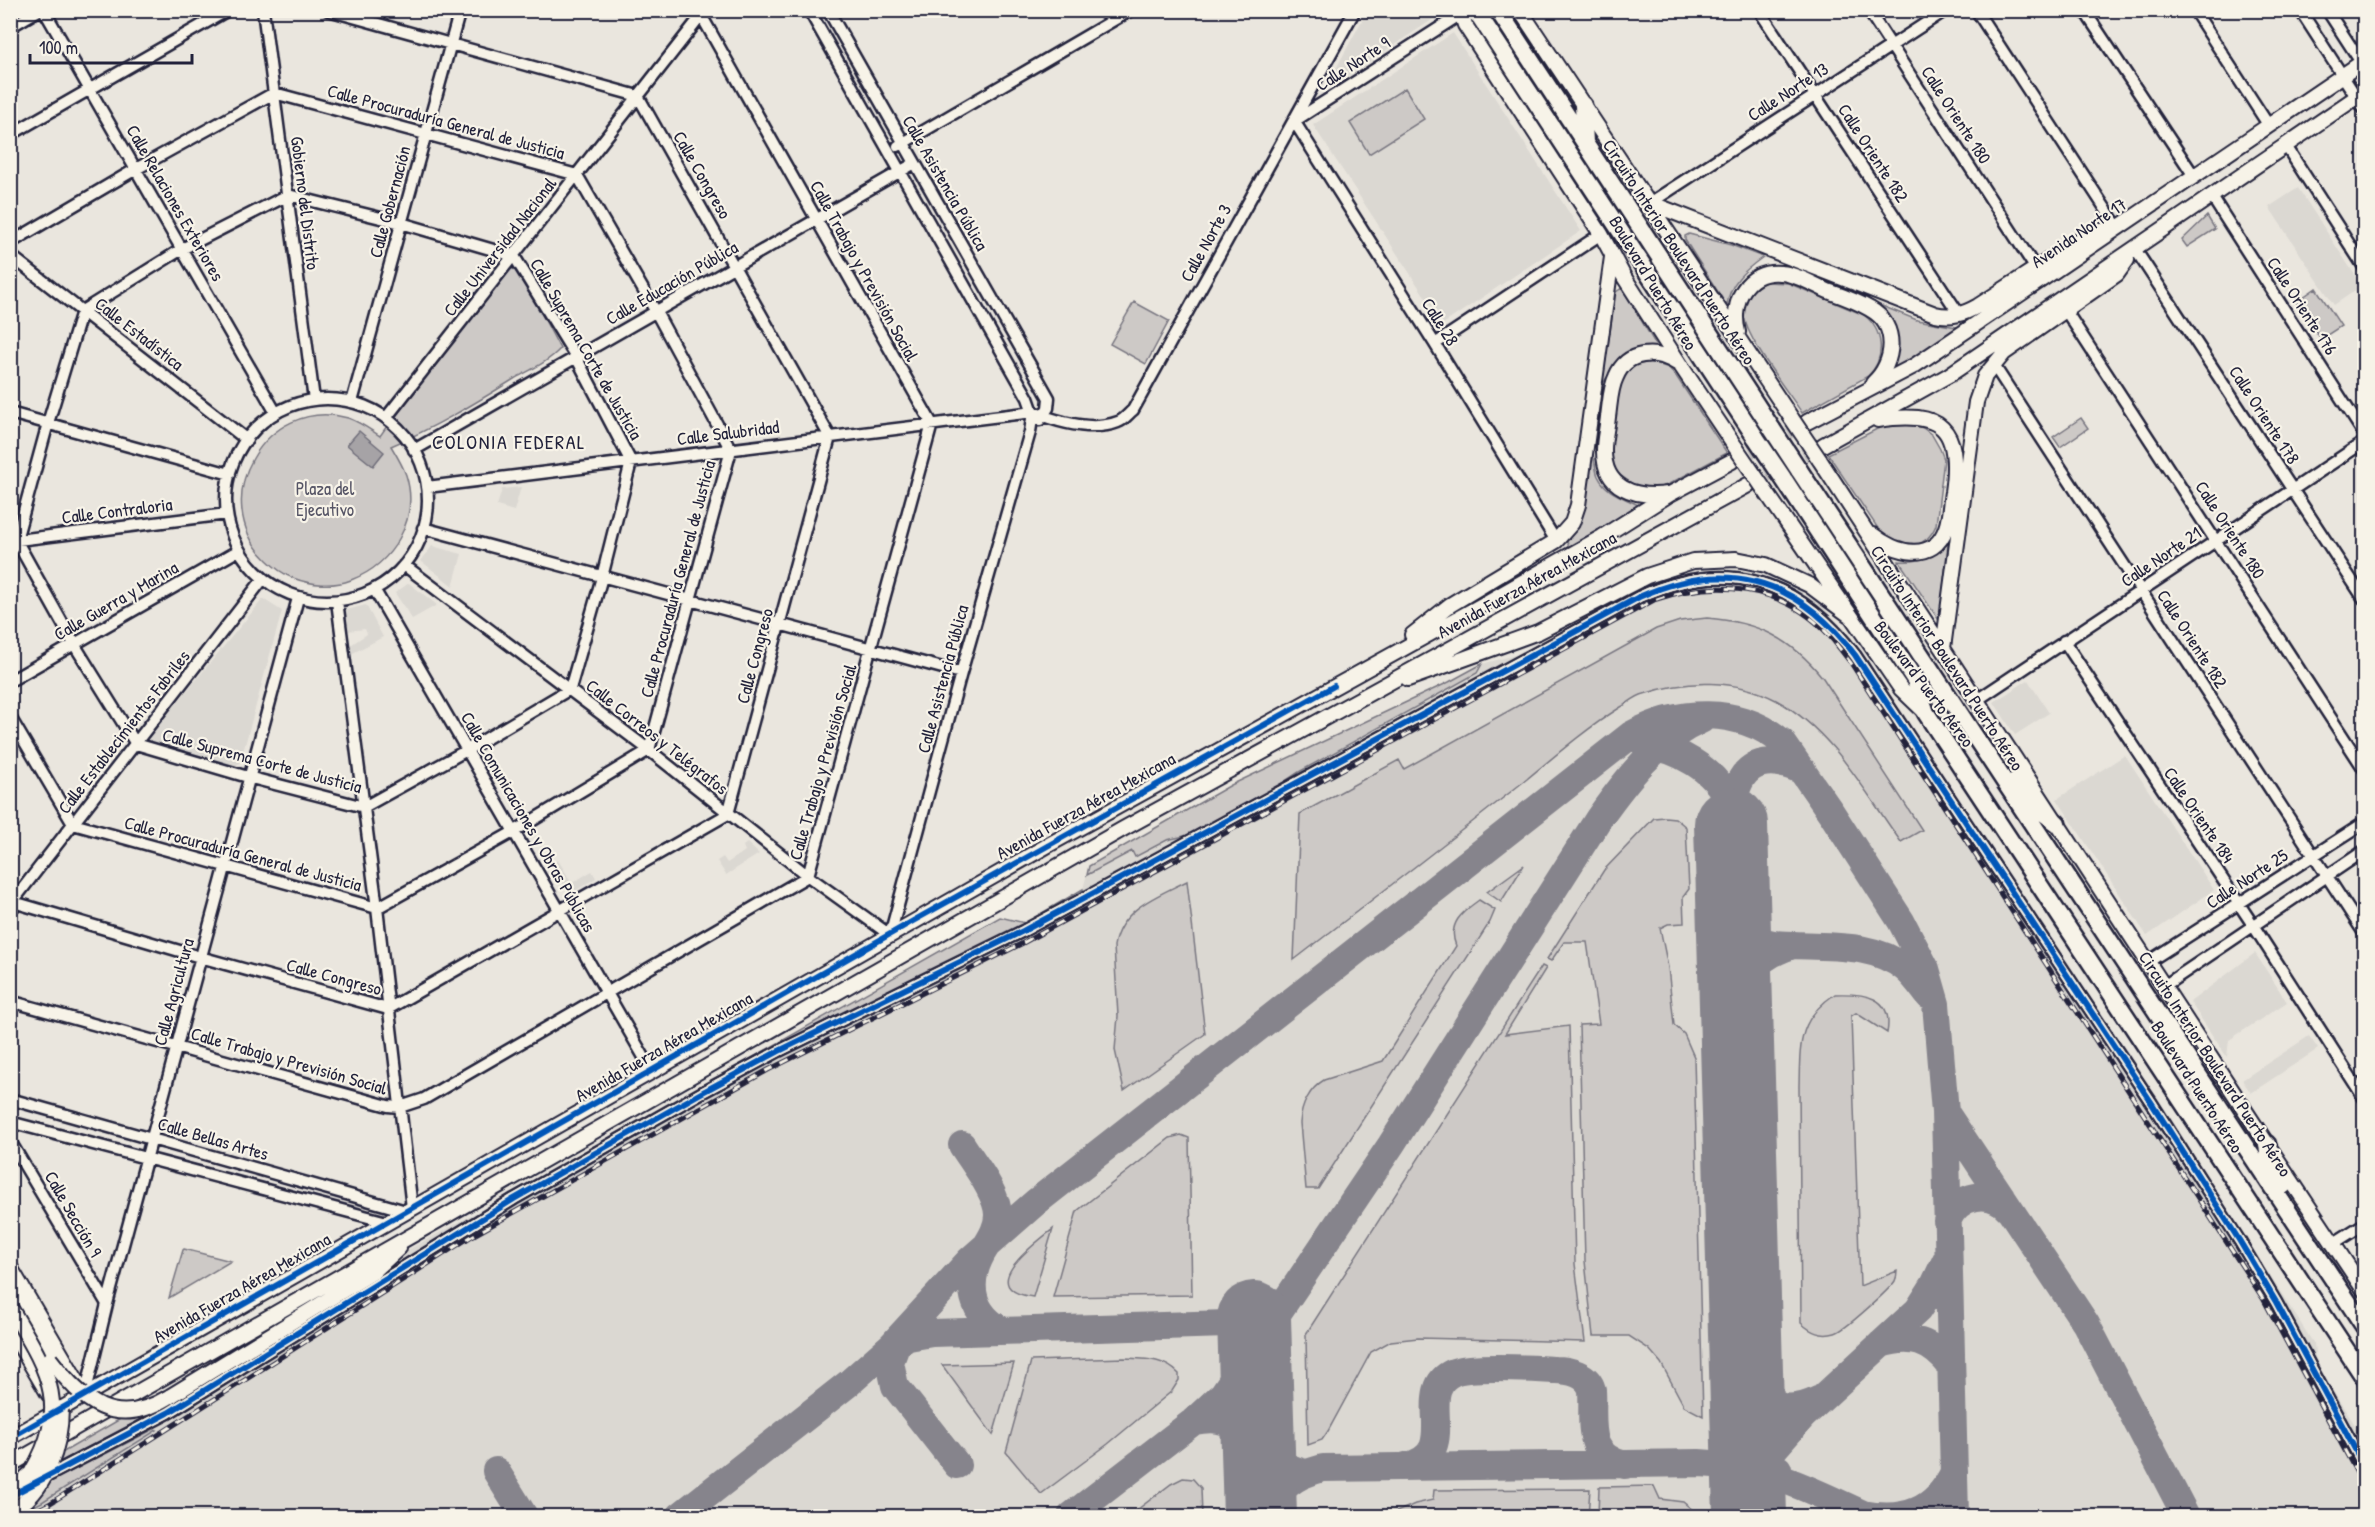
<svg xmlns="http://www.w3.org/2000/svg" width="2375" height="1527" viewBox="0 0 2375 1527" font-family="'Patrick Hand',sans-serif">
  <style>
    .built { fill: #dbd8d2 }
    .green { fill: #cdc9c6; stroke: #787680; stroke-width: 1.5 }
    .water { fill: #a6a3a6; stroke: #716f7b; stroke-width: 1.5 }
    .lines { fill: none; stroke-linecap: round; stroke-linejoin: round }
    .taxiway { stroke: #86848c; stroke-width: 28 }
    .runway { stroke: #86848c; stroke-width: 74 }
    .major-tunnel { stroke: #c2bfbd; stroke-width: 14; stroke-dasharray: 14 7; stroke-linecap: butt }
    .minor-casing { stroke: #22223b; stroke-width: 15 }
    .major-casing { stroke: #22223b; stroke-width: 18 }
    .highway-casing { stroke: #22223b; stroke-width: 21 }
    .minor { stroke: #f7f3e8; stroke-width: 10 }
    .major { stroke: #f7f3e8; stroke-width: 14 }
    .highway { stroke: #f7f3e8; stroke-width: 16 }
    .rail-casing { stroke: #22223b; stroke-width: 5 }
    .rail { stroke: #f7f3e8; stroke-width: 3; stroke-dasharray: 9; stroke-linecap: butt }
    .major-bridge-casing { stroke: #22223b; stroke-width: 18; stroke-linecap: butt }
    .highway-bridge-casing { stroke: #22223b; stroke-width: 21; stroke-linecap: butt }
    .major-bridge { stroke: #f7f3e8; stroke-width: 14 }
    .highway-bridge { stroke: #f7f3e8; stroke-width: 16 }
    .cycleway-casing { stroke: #f7f3e8; stroke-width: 10 }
    .cycleway { stroke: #0057b8; stroke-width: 6 }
    .labels { text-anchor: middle; stroke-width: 4.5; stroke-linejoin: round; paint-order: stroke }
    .street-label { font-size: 18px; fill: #22223b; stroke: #f7f3e8 }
    .park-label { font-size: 18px; fill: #555465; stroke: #f7f3e8 }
    .neighbourhood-label { font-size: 20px; letter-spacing: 1.5px; fill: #22223b; stroke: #f7f3e8 }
  </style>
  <rect width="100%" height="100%" fill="#eae6de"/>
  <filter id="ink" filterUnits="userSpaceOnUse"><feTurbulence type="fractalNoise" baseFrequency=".0167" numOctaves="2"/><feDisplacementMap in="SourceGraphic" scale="12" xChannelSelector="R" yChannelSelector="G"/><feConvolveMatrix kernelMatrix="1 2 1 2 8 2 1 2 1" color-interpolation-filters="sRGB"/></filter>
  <g filter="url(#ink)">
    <path class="built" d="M 1367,11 L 1439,11 L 1441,14 L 1324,91 Z
      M 1453,33 L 1581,231 L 1443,324 L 1313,125 Z
      M 2298,188 L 2362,286 L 2334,305 L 2269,207 Z
      M 521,487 L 514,511 L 497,506 L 502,489 Z
      M 432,546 L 462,554 L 453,586 L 421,561 Z
      M 1722,571 L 1755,575 L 1775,581 L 1800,592 L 1822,606 L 1849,634 L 2139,1073 L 2314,1344 L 2316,1365 L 2364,1439 L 2364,1516 L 11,1516 L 10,1483 L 221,1360 L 342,1286 L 545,1175 L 1000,917 L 1025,923 L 1083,889 L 1089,866 L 1210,796 L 1449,682 L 1482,664 L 1530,651 L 1609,606 L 1658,583 L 1692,573 Z
      M 409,583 L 437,605 L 412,619 L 395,593 Z
      M 263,599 L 282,611 L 240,763 L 235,766 L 148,742 L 151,734 Z
      M 366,605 L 383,637 L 351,654 L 349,646 L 367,634 L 365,629 L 347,631 L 343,611 Z
      M 2028,680 L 2049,713 L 2015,735 L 1994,702 Z
      M 2125,755 L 2214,890 L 2147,936 L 2057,799 Z
      M 747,843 L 759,854 L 726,875 L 717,861 L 723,857 L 727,863 L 745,851 L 743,846 Z
      M 558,860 L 572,883 L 592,871 L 596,878 L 570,894 L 551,865 Z
      M 2255,953 L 2287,1002 L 2229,1040 L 2227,1057 L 2190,1002 Z
      M 2309,1036 L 2318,1049 L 2251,1093 L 2242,1080 Z"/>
    <path class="green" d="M 1405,88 L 1424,119 L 1369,154 L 1350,123 Z
      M 2207,216 L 2215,229 L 2187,247 L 2182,240 Z
      M 1689,234 L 1731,245 L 1763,257 C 1745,270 1729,283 1727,306 L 1685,240 L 1685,236 Z
      M 506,269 L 518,269 L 560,349 C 548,362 530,370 514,379 C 474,404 434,428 391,446 C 397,456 402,464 406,475 C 420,519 393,564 351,580 C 333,587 311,585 293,578 C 283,574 275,568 267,560 C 205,501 265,395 348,418 C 360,422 369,429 380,436 L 429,366 Z
      M 1766,282 L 1788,283 L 1864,315 C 1884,331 1886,358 1868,376 L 1802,413 C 1789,393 1743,335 1744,313 C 1744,297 1752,288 1766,282 Z
      M 1622,288 L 1659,350 C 1624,356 1622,354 1602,385 L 1616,292 Z
      M 2316,288 L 2341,326 L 2321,339 L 2296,302 Z
      M 1134,302 L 1169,321 L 1146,364 L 1110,344 Z
      M 1872,302 L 1917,320 L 1962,328 L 1895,372 L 1889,371 L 1881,310 Z
      M 1651,362 L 1669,368 L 1676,376 L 1727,453 L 1667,485 L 1657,488 L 1637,487 L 1617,473 L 1611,463 L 1608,448 L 1618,381 L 1631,366 Z
      M 2081,418 L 2088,428 L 2060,447 L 2053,437 Z
      M 1893,423 L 1908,423 L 1923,428 L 1932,435 L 1940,449 L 1944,459 L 1936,525 C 1931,538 1922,545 1908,547 L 1881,533 L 1828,454 L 1877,429 Z
      M 1592,452 C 1595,459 1595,469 1598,476 C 1606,493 1623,497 1638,505 L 1637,508 L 1569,547 L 1567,542 L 1583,513 Z
      M 1949,535 L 1940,616 L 1938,619 L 1899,561 C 1926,563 1933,555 1949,535 Z
      M 1707,618 C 1758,622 1791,638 1823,678 L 1922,830 L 1901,842 C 1865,792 1832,730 1776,700 C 1736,679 1687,679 1644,694 C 1636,696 1628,703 1621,707 C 1587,728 1557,754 1527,779 C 1450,840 1372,900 1294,960 L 1300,814 L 1399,760 L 1404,769 L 1656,629 L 1680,621 Z
      M 1482,664 L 1477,673 L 1299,772 L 1238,812 L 1202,832 L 1167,840 L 1135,857 L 1132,851 L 1087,875 L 1089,866 L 1231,785 L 1449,682 Z
      M 1665,817 L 1675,818 L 1686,827 L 1689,889 L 1683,897 L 1684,923 L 1668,924 L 1660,928 L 1668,967 L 1674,1025 L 1684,1034 L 1694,1057 L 1703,1416 L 1684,1406 L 1661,1363 L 1649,1349 L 1629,1336 L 1593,1336 L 1585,1261 L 1579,1025 L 1599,1024 L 1587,942 L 1564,942 L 1551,961 L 1547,959 L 1604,870 L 1654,818 Z
      M 1524,865 L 1501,902 L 1487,892 Z
      M 1187,881 L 1205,1034 L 1124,1091 L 1115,1050 L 1118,1016 L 1114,946 C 1120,909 1157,896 1187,881 Z
      M 1083,889 L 1085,896 L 761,1059 L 750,1059 L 1000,917 L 1025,923 Z
      M 1479,900 L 1495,910 L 1490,922 L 1318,1189 L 1306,1189 L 1300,1123 C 1301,1106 1309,1089 1324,1080 L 1383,1061 L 1456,946 C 1447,924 1462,912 1479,900 Z
      M 1542,966 L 1546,968 L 1505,1034 L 1569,1026 L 1575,1264 L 1585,1342 L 1418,1338 L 1391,1341 L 1371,1352 L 1328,1431 L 1322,1440 L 1308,1445 L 1306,1334 Z
      M 1835,994 C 1864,993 1894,996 1887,1033 L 1856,1013 L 1851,1016 L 1860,1286 L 1897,1271 C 1897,1275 1897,1277 1895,1281 C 1889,1290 1844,1331 1835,1333 C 1821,1337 1811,1332 1801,1323 L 1799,1086 C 1800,1044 1798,1019 1835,994 Z
      M 1181,1135 L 1189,1138 L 1192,1295 L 1053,1297 L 1077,1211 L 1170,1138 Z
      M 1053,1229 L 1033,1297 C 973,1289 1034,1244 1053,1229 Z
      M 184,1249 L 231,1261 L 169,1298 L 183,1250 Z
      M 241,1349 L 246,1358 L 153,1413 L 11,1488 L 10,1483 Z
      M 1124,1358 C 1145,1359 1164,1358 1179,1374 L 1179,1380 L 1172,1391 L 1108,1444 L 1041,1494 L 1006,1452 L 1031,1361 Z
      M 1014,1363 L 993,1435 L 942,1365 Z
      M 154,1429 L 157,1430 L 42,1502 L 15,1516 L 11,1516 L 11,1502 Z
      M 1183,1478 L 1193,1479 L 1201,1488 L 1202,1516 L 1129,1516 L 1171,1484 Z
      M 1654,1486 L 1660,1499 L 1683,1502 L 1700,1516 L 1598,1516 L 1599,1487 Z
      M 1590,1489 L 1588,1516 L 1387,1516 L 1415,1504 L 1433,1500 L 1434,1490 Z"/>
    <path class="water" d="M 359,431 L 384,452 L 373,466 L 347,445 Z"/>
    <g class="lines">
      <path class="taxiway" d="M 1645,745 C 1677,748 1716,770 1728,801 C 1731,808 1731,817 1731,824
        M 1732,816 C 1735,768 1758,750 1803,771
        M 1733,888 C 1736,903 1737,923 1750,934 C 1763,945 1779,945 1794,945 C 1831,947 1874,943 1905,968 C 1914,975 1922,987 1929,996
        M 1736,1004 C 1742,972 1763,954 1793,945
        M 1945,1112 L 2086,1324 L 2186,1516
        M 962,1145 C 974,1164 998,1194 998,1215 C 998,1229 989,1241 982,1253 C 965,1284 971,1314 1003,1331
        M 1947,1221 C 1958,1194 1991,1188 2010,1210
        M 1266,1338 L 1258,1381 L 1260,1438 C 1266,1458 1286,1468 1305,1473
        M 1881,1344 C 1912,1334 1931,1341 1951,1366
        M 894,1345 L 909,1337 L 932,1333 L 1227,1324 L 1254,1318 L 1280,1302
        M 896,1346 L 890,1362 L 895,1386 L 957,1465
        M 1747,1367 C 1750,1404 1745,1446 1778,1469
        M 1748,1371 C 1763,1406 1784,1417 1820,1399
        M 1194,1421 C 1237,1412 1250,1436 1259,1472
        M 1406,1466 C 1465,1454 1411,1390 1454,1372 C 1470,1365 1535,1369 1555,1370 C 1569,1370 1588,1374 1592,1390 C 1594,1423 1584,1456 1625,1465
        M 496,1471 L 524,1516
        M 1862,1514 C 1904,1522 1935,1512 1954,1472
        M 680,1516 L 849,1383 L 892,1345 L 970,1260 L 1036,1202 L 1631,735 C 1678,709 1739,706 1782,742 L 1832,814 L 1901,921 L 1926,969 L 1936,1004 L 1945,1112 L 1955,1516
        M 1071,1516 L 1194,1421 L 1223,1394 L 1391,1145 L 1599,818 C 1626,780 1657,739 1701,720
        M 1267,1516 C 1278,1487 1293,1476 1323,1468 L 1699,1463 C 1765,1465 1810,1490 1867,1516
        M 1751,1516 L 1756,1477 L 1765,1459 L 1803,1416 L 1918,1310 L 1934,1285 L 1946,1260"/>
      <path class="runway" d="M 1731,824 L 1750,1516
        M 1254,1318 L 1260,1516"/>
      <path class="major-tunnel" d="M 1732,461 L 1806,423
        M 1748,485 L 1823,445"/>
      <g class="minor-casing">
        <path id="minor" d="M 44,10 L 276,413
          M 263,10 L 314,400
          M 828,10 L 1049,398 L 1048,408 L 1040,420
          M 1759,10 L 1959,314
          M 1868,10 L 2036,269
          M 1976,10 L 2118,228
          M 2084,10 L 2194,176
          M 2194,10 L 2269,126
          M 2300,10 L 2364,109
          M 2327,10 L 2364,67
          M 10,27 L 39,10
          M 1296,120 L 1461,14
          M 1294,121 L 1435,344 L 1556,541
          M 10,135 L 228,10
          M 898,146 L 1131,10
          M 2286,146 L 2364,267
          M 288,195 L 401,223 L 514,256 L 576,357 L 631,462 L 602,577 L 570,689 L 467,750 L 364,807 L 248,777 L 136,744 L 74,644 L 16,540 L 48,423 L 82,311 L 182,249 Z
          M 2212,197 L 2364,434
          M 1650,203 L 1946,10
          M 10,243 L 136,169 L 274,93 L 577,175 L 656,312 L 731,450 L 649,750 L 515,831 L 377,908 L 73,824 L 10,717
          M 2135,249 L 2364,599
          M 10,255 L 247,440
          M 2066,311 L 2364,769
          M 1435,344 L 1601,234
          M 1993,364 L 2364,933
          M226 500a101 101 0 1 1 202 0a101 101 0 1 1-202 0Z
          M 352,402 L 460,10
          M 10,413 L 230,474
          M 386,418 L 705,11
          M 414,450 L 915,163
          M 427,487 L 1033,412 C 1058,422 1092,432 1118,422 C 1124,420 1128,414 1133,410 L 1355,10
          M 423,528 L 961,673
          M 10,541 L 227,514
          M 404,565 L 649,750 L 808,876 L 890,935 L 961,673 L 1030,432 L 1033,412 L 1028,398 L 809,10
          M 374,589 L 652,1071
          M 337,601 L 377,908 L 412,1208
          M 2064,641 L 2253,925 L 2364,1098
          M 10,681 L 239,550
          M 1977,700 L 2364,442
          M 10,901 L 200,957 L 388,1009 L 728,814 L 830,437 L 638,96 L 328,10
          M 10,905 L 263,579
          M 2148,962 L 2364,823
          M 2164,986 L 2364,851
          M 10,1001 L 388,1106 L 400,1107 L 424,1099 L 808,876 L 932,424 L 701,15 L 683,10
          M 10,1099 L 406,1211
          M 10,1122 L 387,1222
          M 10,1141 L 107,1304
          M 2334,1243 L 2364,1224
          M 85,1395 L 107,1304 L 298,598
          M 13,1494 L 168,1413 L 514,1199 L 701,1093 L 779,1051 L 1023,931 L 1092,894 L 1639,597 C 1727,557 1798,579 1855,655 L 2151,1102 L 2239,1240 L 2276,1302 L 2364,1466"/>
      </g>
      <g class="major-casing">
        <path id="major" d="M 1460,10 L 1465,25 L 1601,234 L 1624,277 L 1681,366 L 1736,448
          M 1520,10 L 1792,419
          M 1650,203 L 1935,314 C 1951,318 1964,314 1978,306 L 2091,233 L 2110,229
          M 1738,332 C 1730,303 1746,269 1781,273 C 1796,274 1813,284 1828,291 C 1842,296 1857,301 1870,309 C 1899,325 1895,363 1873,383
          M 1807,422 L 1914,366 L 2364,61
          M 1823,445 L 1949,375 L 2364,92
          M 1819,459 L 2267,1144 L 2364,1290
          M 1764,489 L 1901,689 L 1926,713
          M 1668,494 C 1635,498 1603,489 1604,449 C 1604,439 1607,428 1608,417 C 1610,404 1610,389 1616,377 C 1627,350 1656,350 1677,363
          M 1873,535 C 1895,553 1934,564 1946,528 C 1950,517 1950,503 1952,492 C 1961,428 1942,410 1878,420
          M 1412,635 L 1450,605 L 1556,541 L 1572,523 L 1578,505 L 1612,257
          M 1943,648 L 1976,402 L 1985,376 L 2004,353 L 2117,274 L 2127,260
          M 1408,679 L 1538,632 L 1647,576 L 1693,561 L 1736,559 L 1766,565 L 1809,585 L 1849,615
          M 10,1267 L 84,1393
          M 10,1291 L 50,1359
          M 10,1329 L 49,1395
          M 169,1397 L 373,1272 L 399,1248
          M 10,1438 L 1052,843 L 1482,605 L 1602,537 L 1670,494 L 1732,461
          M 10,1465 L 1123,829 L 1748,485
          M 10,1492 L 31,1473"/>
      </g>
      <g class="highway-casing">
        <path id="highway" d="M 1472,10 L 1480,17 L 1756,438
          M 1498,10 L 1772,429
          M 1583,105 L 1585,143
          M 1799,470 L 2364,1326
          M 1783,478 L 1915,680 L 1926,713 L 2364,1377
          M 2017,780 L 2038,809 L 2057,823
          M 2267,1144 L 2269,1159 L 2283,1186"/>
      </g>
      <use href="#minor" class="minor"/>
      <use href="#major" class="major"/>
      <use href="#highway" class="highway"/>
      <g class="rail-casing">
        <path id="rail" d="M 25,1516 L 49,1504 L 472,1236 L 768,1070 L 1021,944 L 1654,600 C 1715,579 1781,584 1828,634 C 1836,643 1843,653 1851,663 L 2264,1300 L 2364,1486"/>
      </g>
      <use href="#rail" class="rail"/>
      <g class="major-bridge-casing">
        <path id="major-bridge" d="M 1792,419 L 1819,459
          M 1736,448 L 1764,489
          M 10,1307 C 47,1370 72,1404 31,1473
          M 50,1359 C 84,1403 115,1430 169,1397
          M 10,1512 C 47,1492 61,1446 61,1408"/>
      </g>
      <g class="highway-bridge-casing">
        <path id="highway-bridge" d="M 1772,429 L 1799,470
          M 1756,438 L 1783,478"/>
      </g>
      <use href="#major-bridge" class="major-bridge"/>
      <use href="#highway-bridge" class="highway-bridge"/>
      <g class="cycleway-casing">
        <path id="cycleway" d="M 10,1438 L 913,921 L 1334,686
          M 10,1496 L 168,1413 L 514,1199 L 701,1093 L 779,1051 L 1023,931 L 1092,894 L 1639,597 C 1727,557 1798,579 1855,655 L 2151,1102 L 2239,1240 L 2276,1302 L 2364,1466"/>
      </g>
      <use href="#cycleway" class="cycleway"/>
    </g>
  </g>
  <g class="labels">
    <g class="street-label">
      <text transform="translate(1353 64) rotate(-33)" y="6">Calle Norte 9</text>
      <text transform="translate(1788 92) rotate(-33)" y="6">Calle Norte 13</text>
      <text transform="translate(1956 115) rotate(57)" y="6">Calle Oriente 180</text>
      <text transform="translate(446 122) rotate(15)" y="6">Calle Procuraduría General de Justicia</text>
      <text transform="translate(1873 153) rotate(57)" y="6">Calle Oriente 182</text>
      <text transform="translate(702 175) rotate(60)" y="6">Calle Congreso</text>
      <text transform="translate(945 183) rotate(60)" y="6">Calle Asistencia Pública</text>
      <text transform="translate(390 202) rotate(-75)" y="6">Calle Gobernación</text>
      <text transform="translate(175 203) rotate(60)" y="6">Calle Relaciones Exteriores</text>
      <text transform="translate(305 203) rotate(83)" y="6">Gobierno del Distrito</text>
      <text transform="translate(2079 233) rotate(-34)" y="6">Avenida Norte 17</text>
      <text transform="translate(1206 243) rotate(-61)" y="6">Calle Norte 3</text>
      <text transform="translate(500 247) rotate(-52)" y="6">Calle Universidad Nacional</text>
      <text transform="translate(1679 252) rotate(57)" y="6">Circuito Interior Boulevard Puerto Aéreo</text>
      <text transform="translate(864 271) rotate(61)" y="6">Calle Trabajo y Previsión Social</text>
      <text transform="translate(672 283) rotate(-30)" y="6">Calle Educación Pública</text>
      <text transform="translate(1653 283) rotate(59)" y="6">Boulevard Puerto Aéreo</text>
      <text transform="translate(2302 306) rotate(57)" y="6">Calle Oriente 176</text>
      <text transform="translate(1440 322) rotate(58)" y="6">Calle 28</text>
      <text transform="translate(139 334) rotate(38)" y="6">Calle Estadística</text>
      <text transform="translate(586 349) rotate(60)" y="6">Calle Suprema Corte de Justicia</text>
      <text transform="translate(2264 415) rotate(57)" y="6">Calle Oriente 178</text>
      <text transform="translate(728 433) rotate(-7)" y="6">Calle Salubridad</text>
      <text transform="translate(117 511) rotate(-7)" y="6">Calle Contraloria</text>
      <text transform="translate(2230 530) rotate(57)" y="6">Calle Oriente 180</text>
      <text transform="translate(2161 557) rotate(-34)" y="6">Calle Norte 21</text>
      <text transform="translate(678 579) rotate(-75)" y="6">Calle Procuraduría General de Justicia</text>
      <text transform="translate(1527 585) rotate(-29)" y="6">Avenida Fuerza Aérea Mexicana</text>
      <text transform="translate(116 601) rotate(-30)" y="6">Calle Guerra y Marina</text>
      <text transform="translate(2192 639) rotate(57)" y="6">Calle Oriente 182</text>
      <text transform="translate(755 656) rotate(-75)" y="6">Calle Congreso</text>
      <text transform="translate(1947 658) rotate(57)" y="6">Circuito Interior Boulevard Puerto Aéreo</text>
      <text transform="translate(943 679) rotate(-75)" y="6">Calle Asistencia Pública</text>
      <text transform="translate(1924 684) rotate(53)" y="6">Boulevard Puerto Aéreo</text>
      <text transform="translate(124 732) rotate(-52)" y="6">Calle Establecimientos Fabriles</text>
      <text transform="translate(657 737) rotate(38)" y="6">Calle Correos y Telégrafos</text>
      <text transform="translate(262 761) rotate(15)" y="6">Calle Suprema Corte de Justicia</text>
      <text transform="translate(823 762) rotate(-74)" y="6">Calle Trabajo y Previsión Social</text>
      <text transform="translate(1086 806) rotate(-29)" y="6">Avenida Fuerza Aérea Mexicana</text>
      <text transform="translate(2199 815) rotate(56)" y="6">Calle Oriente 184</text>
      <text transform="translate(528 822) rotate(60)" y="6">Calle Comunicaciones y Obras Públicas</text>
      <text transform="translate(243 854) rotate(15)" y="6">Calle Procuraduría General de Justicia</text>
      <text transform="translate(2247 879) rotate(-33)" y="6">Calle Norte 25</text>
      <text transform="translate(334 977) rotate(15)" y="6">Calle Congreso</text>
      <text transform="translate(174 992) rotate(-75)" y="6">Calle Agricultura</text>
      <text transform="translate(664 1047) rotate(-30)" y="6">Avenida Fuerza Aérea Mexicana</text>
      <text transform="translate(289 1061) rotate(16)" y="6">Calle Trabajo y Previsión Social</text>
      <text transform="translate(2215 1064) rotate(57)" y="6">Circuito Interior Boulevard Puerto Aéreo</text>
      <text transform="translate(2197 1087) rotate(57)" y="6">Boulevard Puerto Aéreo</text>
      <text transform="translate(213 1139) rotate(16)" y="6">Calle Bellas Artes</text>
      <text transform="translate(73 1214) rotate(60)" y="6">Calle Sección 9</text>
      <text transform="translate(242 1288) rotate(-30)" y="6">Avenida Fuerza Aérea Mexicana</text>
    </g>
    <g class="park-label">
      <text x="325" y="495">Plaza del<tspan x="325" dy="21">Ejecutivo</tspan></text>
    </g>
    <g class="neighbourhood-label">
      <text x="509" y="449">COLONIA FEDERAL</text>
    </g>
  </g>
  <rect width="2375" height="1527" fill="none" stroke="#f7f3e8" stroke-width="36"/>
  <rect x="18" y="18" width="2339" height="1491" fill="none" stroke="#22223b" stroke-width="2" filter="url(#ink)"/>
  <path d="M30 54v9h162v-9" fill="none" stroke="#22223b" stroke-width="3"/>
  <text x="39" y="54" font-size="18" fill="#22223b" stroke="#f7f3e8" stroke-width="4.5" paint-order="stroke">100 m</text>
</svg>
